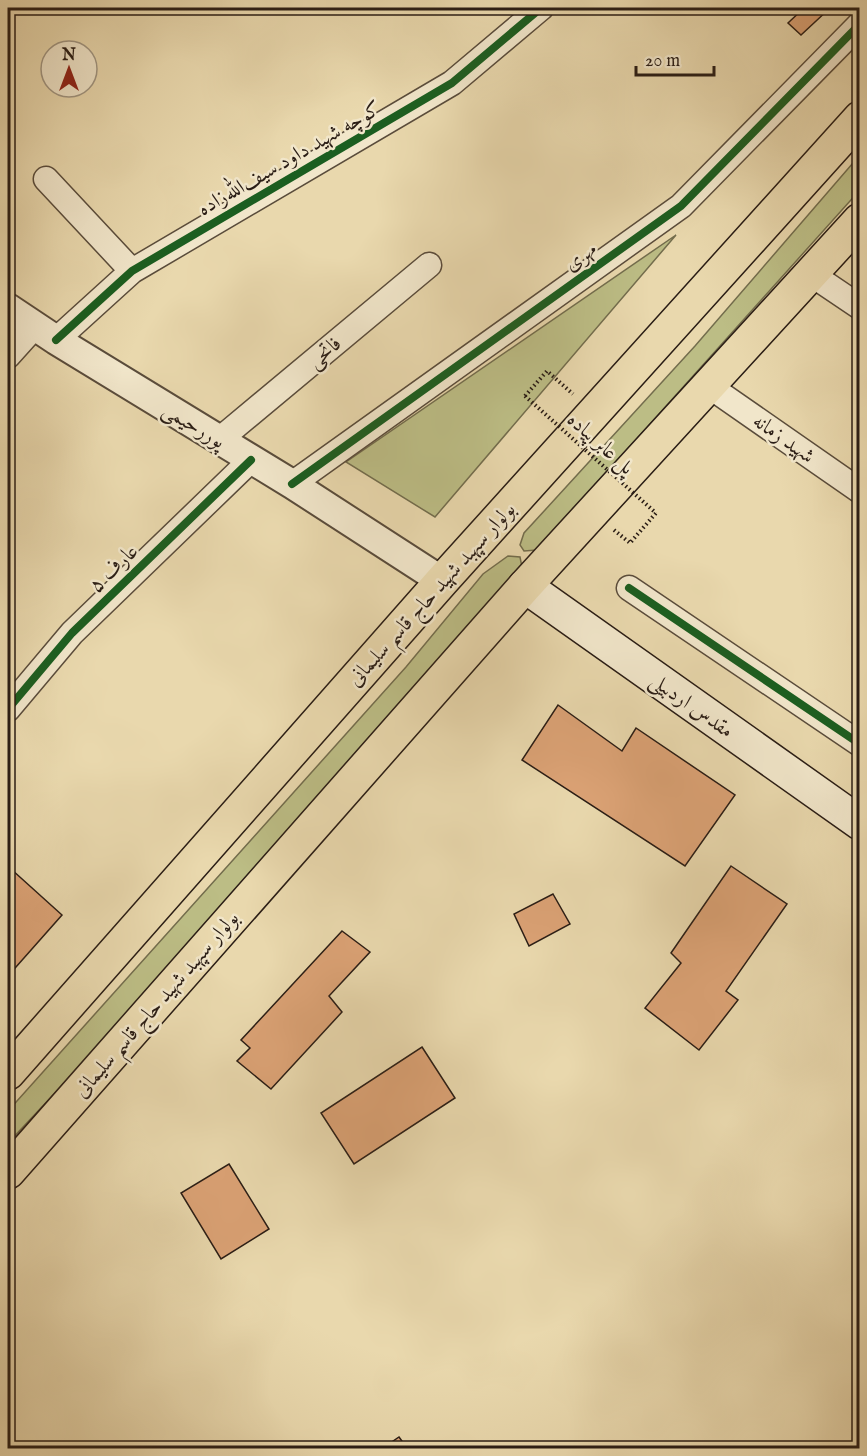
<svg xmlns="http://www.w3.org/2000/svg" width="867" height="1456" viewBox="0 0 867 1456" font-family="'IM FELL English',Amiri,serif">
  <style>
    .green { fill: #bcbd85; stroke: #736d4d; stroke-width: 1.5 }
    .building { fill: #dba275; stroke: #2a1d15; stroke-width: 1.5 }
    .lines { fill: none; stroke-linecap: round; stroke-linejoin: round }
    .minor-casing { stroke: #5a4c3b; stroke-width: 27 }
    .tertiary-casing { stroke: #5a4c3b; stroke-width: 32 }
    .secondary-casing { stroke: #2a1d15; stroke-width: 36 }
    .primary-casing { stroke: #2a1d15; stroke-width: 36 }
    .path { stroke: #2a1d15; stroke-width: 4; stroke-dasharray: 1.5 3; stroke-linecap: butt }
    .minor { stroke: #f1e6ca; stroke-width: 24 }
    .tertiary { stroke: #f1e6ca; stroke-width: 28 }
    .secondary { stroke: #f1e6ca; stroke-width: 33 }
    .primary { stroke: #e9d8ad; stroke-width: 33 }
    .path-bridge { stroke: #2a1d15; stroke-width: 4; stroke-dasharray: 1.5 3; stroke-linecap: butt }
    .cycleway-casing { stroke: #f1e6ca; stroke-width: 11 }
    .cycleway { stroke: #1b5e20; stroke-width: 8 }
    .labels { text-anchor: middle; stroke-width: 5; stroke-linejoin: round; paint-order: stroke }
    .street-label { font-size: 21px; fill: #2a1d15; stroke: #f1e6ca }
  </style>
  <rect width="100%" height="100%" fill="#e9d8ad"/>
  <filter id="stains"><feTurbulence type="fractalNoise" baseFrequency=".00333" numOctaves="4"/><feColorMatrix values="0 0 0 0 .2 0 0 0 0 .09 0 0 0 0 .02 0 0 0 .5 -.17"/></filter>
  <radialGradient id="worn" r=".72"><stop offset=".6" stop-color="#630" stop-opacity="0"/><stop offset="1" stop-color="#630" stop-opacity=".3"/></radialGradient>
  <path class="green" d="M 859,156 L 859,191 L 537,550 L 524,551 L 520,545 L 524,533 L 695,346 Z
    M 676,235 L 435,517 L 346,462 Z
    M 508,556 L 520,557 L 522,567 L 87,1059 L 8,1143 L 8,1111 L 406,667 L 483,574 Z"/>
  <path class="building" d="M 804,8 L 830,8 L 801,35 L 788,23 Z
    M 558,705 L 622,751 L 636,728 L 735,795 L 685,866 L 522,760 Z
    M 731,866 L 787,904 L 726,991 L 738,1000 L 699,1050 L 645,1008 L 681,963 L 671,953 Z
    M 11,869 L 62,915 L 8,976 L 8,873 Z
    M 553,894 L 570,924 L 529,946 L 514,914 Z
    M 342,931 L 370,952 L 329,996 L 342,1012 L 271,1089 L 237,1061 L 250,1048 L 241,1040 Z
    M 422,1047 L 455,1098 L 354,1164 L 321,1113 Z
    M 229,1164 L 269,1229 L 221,1259 L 181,1193 Z
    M 399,1437 L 407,1448 L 383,1448 Z"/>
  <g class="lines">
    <g class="minor-casing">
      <path id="minor" d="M 46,179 L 132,271
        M 811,274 L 860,307
        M 56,340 L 132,271 L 452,83 L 541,8
        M 8,356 L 35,326
        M 709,386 L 860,491
        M 219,440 L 429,265
        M 292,484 L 681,206 L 860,24
        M 629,588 L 860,744
        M 8,709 L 72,633 L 251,460"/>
    </g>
    <g class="tertiary-casing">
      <path id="tertiary" d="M 8,308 L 56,340 L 292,484 L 442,581"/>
    </g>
    <g class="secondary-casing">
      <path id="secondary" d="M 525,586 L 860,823"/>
    </g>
    <g class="primary-casing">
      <path id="primary" d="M 8,1073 L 442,581 L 860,118
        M 8,1172 L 525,586 L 860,220"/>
    </g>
    <path class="path" d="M 525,396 L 547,371 L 573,394
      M 614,530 L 630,543 L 656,513"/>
    <use href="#minor" class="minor"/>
    <use href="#tertiary" class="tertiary"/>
    <use href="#secondary" class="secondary"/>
    <use href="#primary" class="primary"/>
    <path class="path-bridge" d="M 525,396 L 656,513"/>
    <g class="cycleway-casing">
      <path id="cycleway" d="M 56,340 L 132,271 L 452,83 L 541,8
        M 292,484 L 681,206 L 860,24
        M 629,588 L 860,744
        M 8,709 L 72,633 L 251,460"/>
    </g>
    <use href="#cycleway" class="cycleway"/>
  </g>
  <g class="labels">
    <g class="street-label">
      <text transform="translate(289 158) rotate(-30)" y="7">کوچه شهید داود سیف‌الله‌زاده</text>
      <text transform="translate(580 256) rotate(-36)" y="7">مهری</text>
      <text transform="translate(324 352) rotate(-40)" y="7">فاتحی</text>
      <text transform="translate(194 425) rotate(31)" y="7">پوررحیمی</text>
      <text transform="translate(784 438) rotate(35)" y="7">شهید زمانه</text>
      <text transform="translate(601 443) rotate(42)" y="7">پل عابر پیاده</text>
      <text transform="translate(113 568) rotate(-44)" y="7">عارف ۵</text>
      <text transform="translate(431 594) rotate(-48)" y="7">بولوار سپهبد شهید حاج قاسم سلیمانی</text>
      <text transform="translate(692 705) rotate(35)" y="7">مقدس اردبیلی</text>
      <text transform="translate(156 1004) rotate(-49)" y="7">بولوار سپهبد شهید حاج قاسم سلیمانی</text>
    </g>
  </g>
  <rect width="867" height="1456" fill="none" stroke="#e9d8ad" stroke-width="30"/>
  <rect x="9" y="9" width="849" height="1438" fill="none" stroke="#2a1d15" stroke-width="3"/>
  <rect x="15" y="15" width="837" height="1426" fill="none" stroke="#2a1d15" stroke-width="1.5"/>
  <g transform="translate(69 69)"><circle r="28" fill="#f1e6ca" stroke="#a19682" stroke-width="1.5"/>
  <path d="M0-4.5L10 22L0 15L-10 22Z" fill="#8f2418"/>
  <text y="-9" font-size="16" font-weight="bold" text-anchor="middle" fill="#2a1d15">N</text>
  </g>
  <path d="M636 66v9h78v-9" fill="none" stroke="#2a1d15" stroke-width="3"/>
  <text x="645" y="66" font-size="18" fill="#2a1d15" stroke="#f1e6ca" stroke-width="4.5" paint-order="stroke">20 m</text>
  <rect width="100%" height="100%" filter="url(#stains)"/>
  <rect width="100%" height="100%" fill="url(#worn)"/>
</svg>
